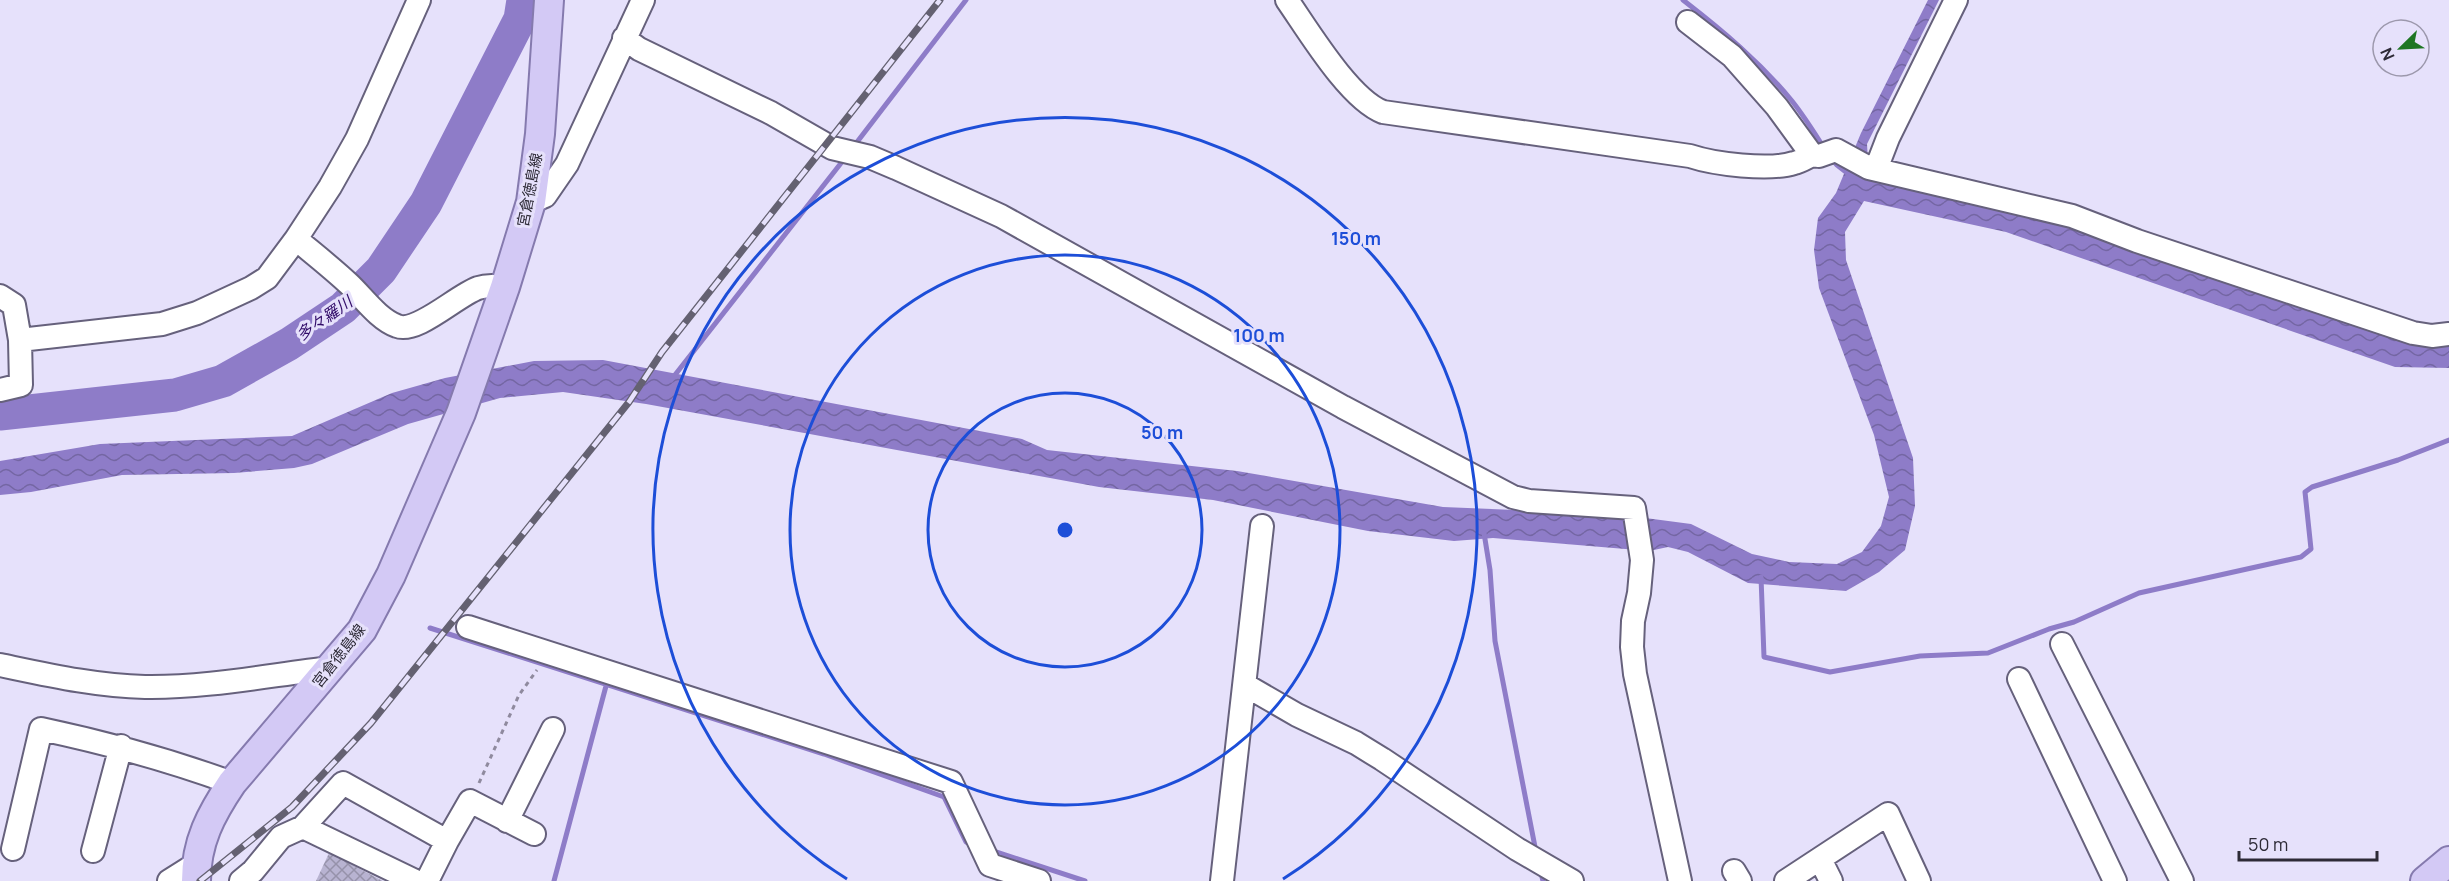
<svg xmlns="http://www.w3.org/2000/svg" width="2449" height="881" viewBox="0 0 2449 881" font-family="Manrope,'Noto Sans JP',sans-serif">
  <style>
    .water { fill: url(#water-waves) }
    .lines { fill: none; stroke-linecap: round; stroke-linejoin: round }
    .stream { stroke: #8e7cc8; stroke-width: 5 }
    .river { stroke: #8e7cc8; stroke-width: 33 }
    .building { fill: url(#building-cross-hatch) }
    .minor-casing { stroke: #66617c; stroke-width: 26 }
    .major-casing { stroke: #857aae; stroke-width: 32 }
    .path { stroke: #8f8a9e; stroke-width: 3; stroke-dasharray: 4.5 4.5; stroke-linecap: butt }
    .minor { stroke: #fff; stroke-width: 22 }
    .major { stroke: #d3c9f5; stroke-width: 28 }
    .rail-casing { stroke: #646171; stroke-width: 7 }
    .rail { stroke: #e6e1fb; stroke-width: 4.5; stroke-dasharray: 14; stroke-linecap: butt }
    .ring { fill: none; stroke: #1d4ed8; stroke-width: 3 }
    .labels { text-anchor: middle; stroke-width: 6; stroke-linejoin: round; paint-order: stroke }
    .street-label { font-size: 15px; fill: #2d2a36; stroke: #e6e1fb }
    .water-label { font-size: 16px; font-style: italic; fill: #320c69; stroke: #e6e1fb }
    .centre { fill: #1d4ed8; stroke: #e6e1fb; stroke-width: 3 }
    .ring-label { font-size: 18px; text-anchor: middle; font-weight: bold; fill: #1d4ed8; stroke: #e6e1fb; stroke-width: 6; stroke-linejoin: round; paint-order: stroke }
  </style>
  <defs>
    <pattern id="water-waves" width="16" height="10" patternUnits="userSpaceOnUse" patternTransform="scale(1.5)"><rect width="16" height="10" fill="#8e7cc8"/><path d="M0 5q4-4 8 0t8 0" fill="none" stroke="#7466a3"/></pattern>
    <pattern id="building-cross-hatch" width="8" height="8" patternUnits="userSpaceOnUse" patternTransform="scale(1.5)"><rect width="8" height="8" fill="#b8b3d1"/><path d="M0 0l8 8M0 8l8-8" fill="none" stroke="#9692aa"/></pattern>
  </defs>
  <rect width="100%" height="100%" fill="#e6e1fb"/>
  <path class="water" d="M 1928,0 L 1939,0 L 1867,144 L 1869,177 L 2046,218 L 2392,338 L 2415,342 L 2449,342 L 2449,368 L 2395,367 L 2006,232 L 1864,201 L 1845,232 L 1846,260 L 1913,458 L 1915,506 L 1905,550 L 1879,572 L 1846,591 L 1748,583 L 1688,552 L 1668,547 L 1649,551 L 1493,538 L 1454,541 L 1368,531 L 1213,500 L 1099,487 L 646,404 L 563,392 L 500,398 L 408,424 L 312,464 L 294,468 L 234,473 L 122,475 L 31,492 L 0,495 L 0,461 L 100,444 L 292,436 L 392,393 L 445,378 L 534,361 L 603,360 L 1022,439 L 1047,450 L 1237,471 L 1443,507 L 1615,514 L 1691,524 L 1752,554 L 1789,562 L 1837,564 L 1862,552 L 1881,526 L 1889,497 L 1874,435 L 1819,288 L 1814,250 L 1818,218 L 1836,193 L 1861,133 Z"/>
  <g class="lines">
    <path class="stream" d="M 1683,0 C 1723,31 1760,62 1792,101 C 1804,116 1814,132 1824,148
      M 854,146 L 966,0
      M 1831,158 L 1837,165 L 1851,176
      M 671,380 L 845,158
      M 1484,533 L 1490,570 L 1495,641 L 1536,852
      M 1761,577 L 1764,657 L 1830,672 L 1920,656 L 1988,653 L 2049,629 L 2074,622 L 2139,593 L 2301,557 L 2311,549 L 2305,492 L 2312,487 L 2398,460 L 2449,440
      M 430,628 L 824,754 L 944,797 L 966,842 L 973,844
      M 990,850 L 1085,881
      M 1540,869 L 1543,881
      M 554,881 L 606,686"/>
    <path class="river" d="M 0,414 L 175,395 L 223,381 L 289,344 L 343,308 L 381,270 L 426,203 L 520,19 L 523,0"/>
  </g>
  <path class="building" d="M 329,853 L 383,881 L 316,881 Z"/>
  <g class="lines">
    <g class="minor-casing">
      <path id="minor" d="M 1287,0 C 1308,30 1349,99 1383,112 L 1690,156 C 1714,164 1769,171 1794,163 C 1800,162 1806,158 1812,155
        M 1688,22 L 1732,56 L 1777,107 L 1812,155 L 1819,156 L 1836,150 L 1869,168 L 2072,216 L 2137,241 L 2413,333 L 2432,336 L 2449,334
        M 624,38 L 639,49 L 771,113 L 832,148 L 870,157 L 896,168 L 1001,216 L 1343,407 L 1513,497 L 1529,501 L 1634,508 L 1642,560 L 1639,593 L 1633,621 L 1632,647 L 1635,674 L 1680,881
        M 1876,169 L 1888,138 L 1956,0
        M 531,202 L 545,196 L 567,164 L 643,0
        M 296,239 L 330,187 L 357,139 L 419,0
        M 0,296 L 14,305 L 20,340 L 162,324 L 197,313 L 251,288 L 267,278 L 296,239 C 314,254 332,268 349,284 C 363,297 378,319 397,326 C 417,334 456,296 478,288 C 487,285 496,286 505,287
        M 0,390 L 21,385 L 20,340
        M 468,627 L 951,782 L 990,865 L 1039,881
        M 2062,644 L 2182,881
        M 0,665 C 48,675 96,686 145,687 C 206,688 270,675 331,668
        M 2019,679 L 2115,881
        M 1245,685 L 1297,715 L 1356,743 L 1382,759 L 1517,849 L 1572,881
        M 507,821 L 553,729
        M 303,827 L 343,783 L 447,841 L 427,881
        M 447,841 L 470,801 L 534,834
        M 13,849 L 41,729 C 107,743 169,760 232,783
        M 93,851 L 121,746
        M 1820,859 L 1831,881
        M 1734,871 L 1740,881
        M 169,881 L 196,864
        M 241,881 L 253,871 L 281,837 L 303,827 L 415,881
        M 1222,881 L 1262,526
        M 1786,881 L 1888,814 L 1919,881"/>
    </g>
    <g class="major-casing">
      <path id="major" d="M 196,881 C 196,842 211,814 232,783 L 362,630 L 391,575 L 461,413 L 505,287 L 531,202 L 540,134 L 549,0
        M 2425,881 L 2449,861"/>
    </g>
    <path class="path" d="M 479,783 L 519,695 L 537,670"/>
    <use href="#minor" class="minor"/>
    <use href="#major" class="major"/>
    <g class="rail-casing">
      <path id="rail" d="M 200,881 L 292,807 L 371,723 L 629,402 L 662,352 L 940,0"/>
    </g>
    <use href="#rail" class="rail"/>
  </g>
  <g class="ring">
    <circle cx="1065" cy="530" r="137"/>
    <circle cx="1065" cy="530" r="275"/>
    <path d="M847 879A412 412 0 1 1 1283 879"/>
  </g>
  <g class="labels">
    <g class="street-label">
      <text transform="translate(530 190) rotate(-79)" y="5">宮倉徳島線</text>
      <text transform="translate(339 656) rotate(-52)" y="5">宮倉徳島線</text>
    </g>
    <g class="water-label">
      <text transform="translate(324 318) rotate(-35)" y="6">多々羅川</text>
    </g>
  </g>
  <circle cx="1065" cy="530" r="9" class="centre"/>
  <g class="ring-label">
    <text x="1356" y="245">150 m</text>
    <text x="1259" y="342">100 m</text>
    <text x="1162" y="439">50 m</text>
  </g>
  <g transform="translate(2401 48) rotate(246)"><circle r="28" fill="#e6e1fb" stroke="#9c98ac" stroke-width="1.5"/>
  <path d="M0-4.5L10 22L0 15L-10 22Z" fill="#1e7623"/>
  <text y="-9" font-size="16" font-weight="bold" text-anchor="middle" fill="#2d2a36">N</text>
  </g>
  <path d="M2239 851v9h138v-9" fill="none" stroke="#2d2a36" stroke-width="3"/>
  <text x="2248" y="851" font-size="18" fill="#2d2a36" stroke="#e6e1fb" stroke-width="4.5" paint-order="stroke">50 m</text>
</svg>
